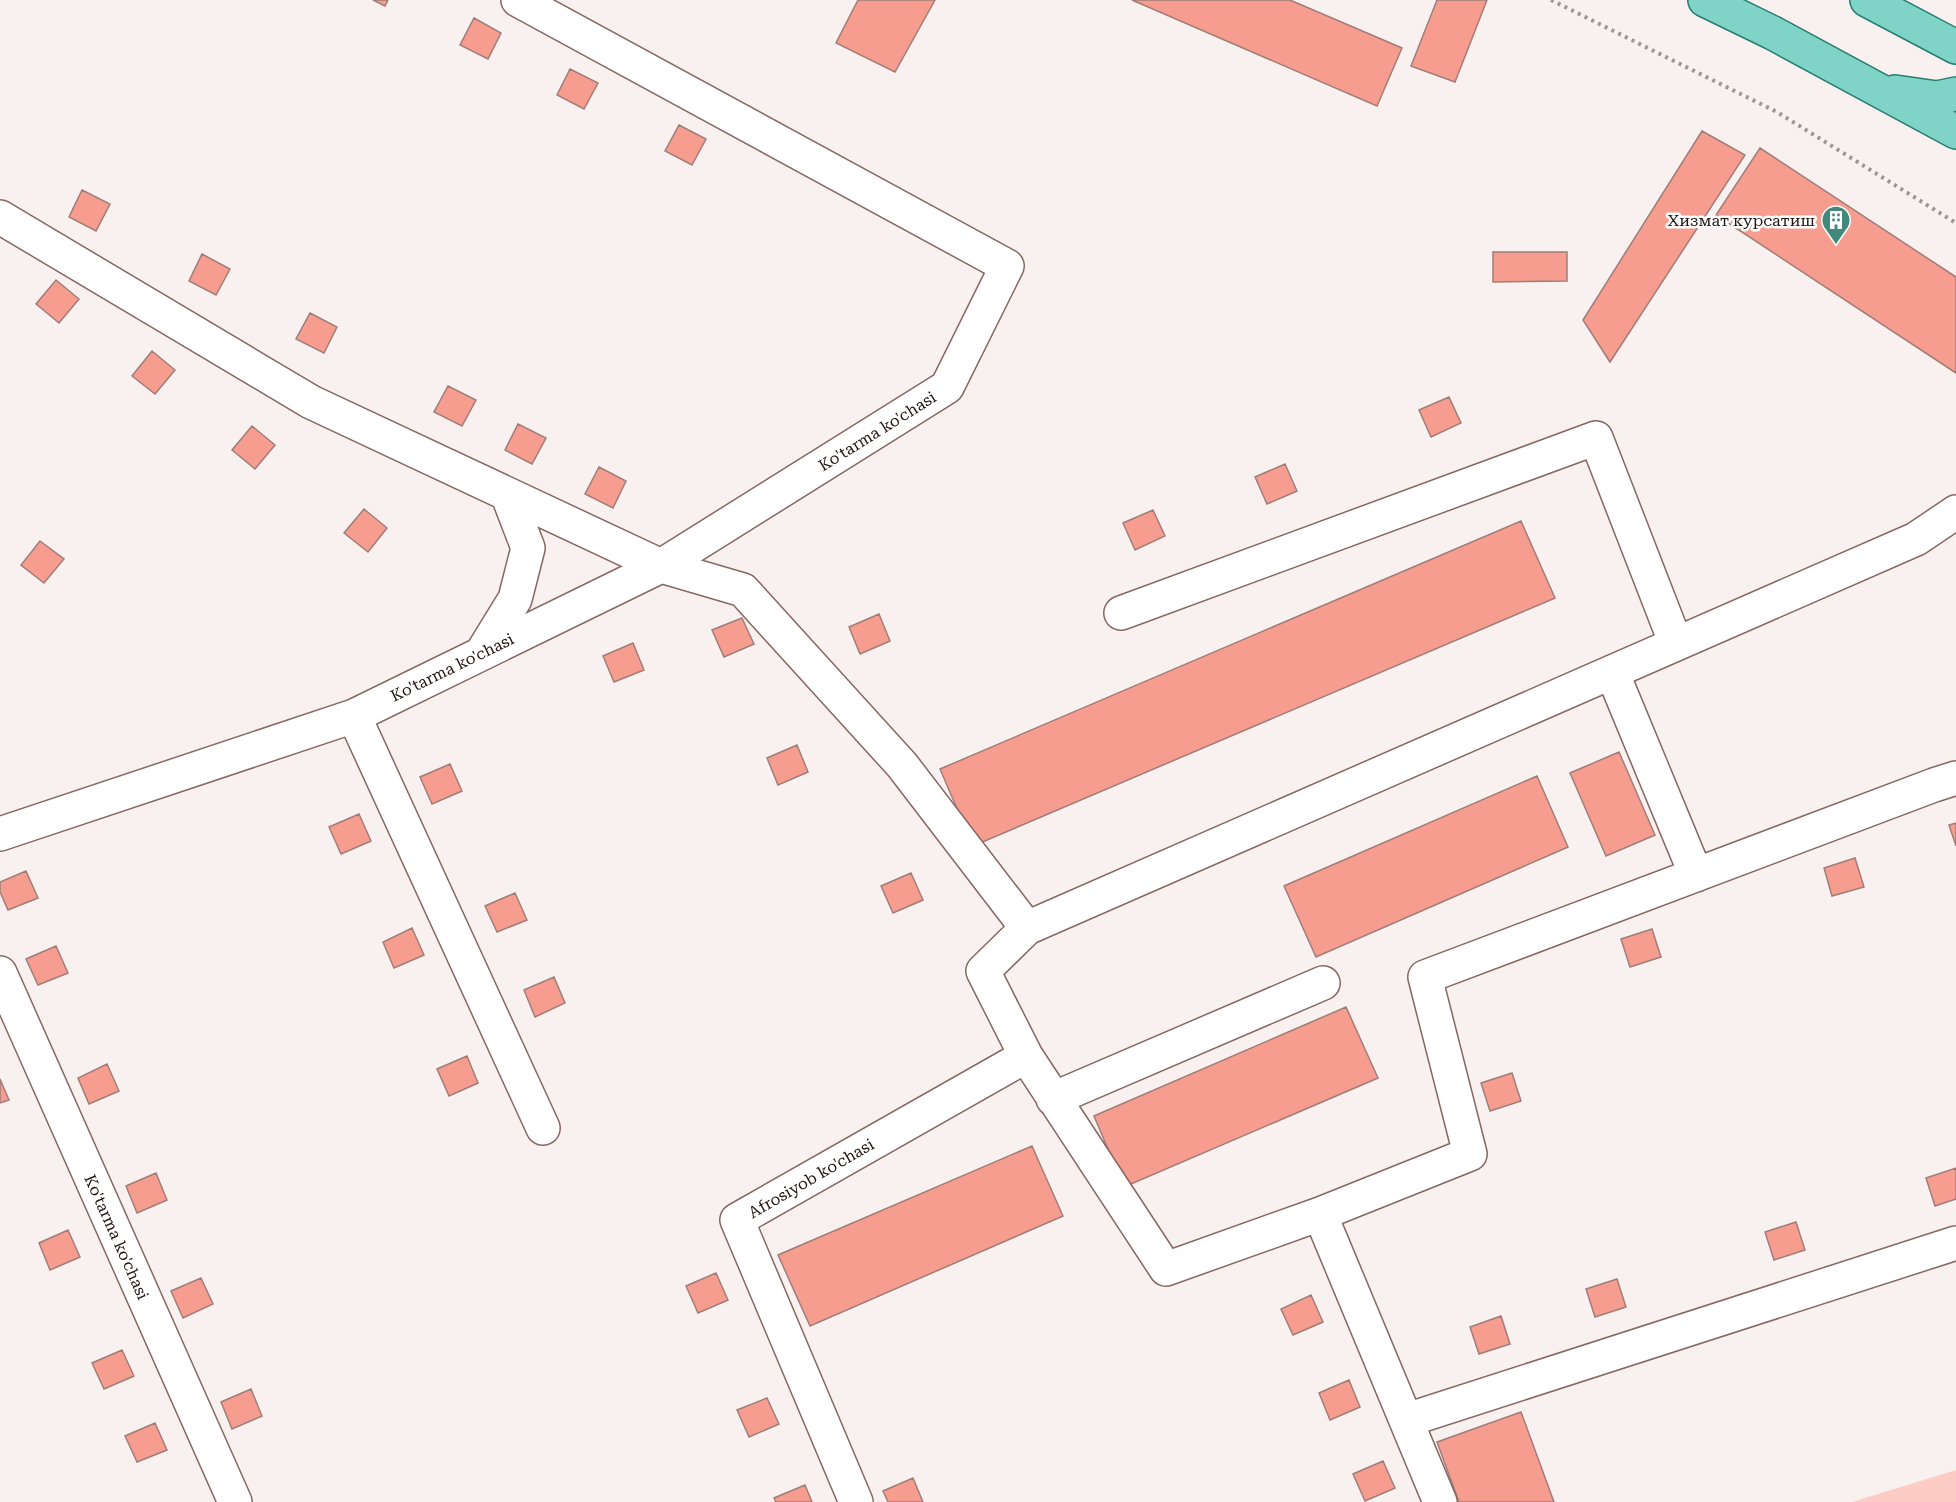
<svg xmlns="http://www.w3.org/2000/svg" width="1956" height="1502" viewBox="0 0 1956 1502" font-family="'Roboto Serif',serif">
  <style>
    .green { fill: #fdccc4 }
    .building { fill: #f79d8f; stroke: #a07d78; stroke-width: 1.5 }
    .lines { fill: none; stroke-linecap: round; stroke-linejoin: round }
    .minor-casing { stroke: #876761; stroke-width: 36 }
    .major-casing { stroke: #287d70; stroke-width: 36 }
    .path { stroke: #9f9694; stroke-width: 4; stroke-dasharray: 3 4.5; stroke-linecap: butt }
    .minor { stroke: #fff; stroke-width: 33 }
    .major { stroke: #80d3c7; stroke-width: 33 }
    .labels { text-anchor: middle; stroke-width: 5; stroke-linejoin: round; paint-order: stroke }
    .poi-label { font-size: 16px; fill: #211512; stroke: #fff; text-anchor: end }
    .street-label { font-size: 16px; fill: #211512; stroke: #fff }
  </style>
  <rect width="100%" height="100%" fill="#f9f1f0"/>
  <path class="green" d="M 1956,1470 L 1956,1502 L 1852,1502 Z"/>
  <path class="building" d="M 373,0 L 388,0 L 385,6 Z
    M 858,0 L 935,0 L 895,72 L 836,43 Z
    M 1132,0 L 1290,0 L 1402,48 L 1377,106 Z
    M 1437,0 L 1487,0 L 1455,82 L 1411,66 Z
    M 474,18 L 501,33 L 488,59 L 460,45 Z
    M 570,69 L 598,83 L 584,109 L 557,95 Z
    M 679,125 L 706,139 L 692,165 L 665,151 Z
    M 1702,131 L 1745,155 L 1610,362 L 1583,320 Z
    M 1760,148 L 1956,277 L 1956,373 L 1716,215 Z
    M 82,190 L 110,204 L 96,231 L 69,217 Z
    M 1493,252 L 1567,252 L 1567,281 L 1493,282 Z
    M 202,254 L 230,269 L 216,295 L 189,281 Z
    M 56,280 L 79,299 L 59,323 L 36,304 Z
    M 310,313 L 337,327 L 324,353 L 296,339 Z
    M 152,351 L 175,370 L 155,394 L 132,376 Z
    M 448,386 L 476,400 L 462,426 L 434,412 Z
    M 1449,397 L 1461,423 L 1431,437 L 1419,410 Z
    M 518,424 L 546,438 L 532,464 L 505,450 Z
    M 252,426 L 275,445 L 255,469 L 232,450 Z
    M 1285,464 L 1297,491 L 1267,504 L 1255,477 Z
    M 599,467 L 626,481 L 613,508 L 585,494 Z
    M 364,509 L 387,528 L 368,552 L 344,533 Z
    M 1153,510 L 1165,536 L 1135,550 L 1123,523 Z
    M 1521,521 L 1555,598 L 973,846 L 940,769 Z
    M 40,541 L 64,559 L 44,583 L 21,565 Z
    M 879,614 L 890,641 L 860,654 L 849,627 Z
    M 742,618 L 754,644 L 724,657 L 712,630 Z
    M 633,643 L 644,670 L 614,682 L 603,656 Z
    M 797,745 L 808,772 L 778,785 L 767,758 Z
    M 1619,752 L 1655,835 L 1606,856 L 1570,773 Z
    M 450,764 L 462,791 L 432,804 L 420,777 Z
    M 1537,776 L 1568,847 L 1316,957 L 1284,886 Z
    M 359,814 L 371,841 L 341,854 L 329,827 Z
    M 1956,823 L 1956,846 L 1949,825 Z
    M 1855,858 L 1864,887 L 1832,896 L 1824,868 Z
    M 26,871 L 38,898 L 8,910 L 0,892 L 0,882 Z
    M 911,873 L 923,900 L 893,913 L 881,886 Z
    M 515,893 L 527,920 L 497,932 L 485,906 Z
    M 412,928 L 424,955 L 394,968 L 383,942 Z
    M 1652,929 L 1661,957 L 1630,967 L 1621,939 Z
    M 56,946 L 68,973 L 38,985 L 26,959 Z
    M 554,977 L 565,1003 L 535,1017 L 524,990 Z
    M 1346,1007 L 1378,1078 L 1124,1187 L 1094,1116 Z
    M 467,1056 L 478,1083 L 449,1096 L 437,1069 Z
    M 107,1064 L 119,1091 L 89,1104 L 78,1078 Z
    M 1512,1073 L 1521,1101 L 1490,1111 L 1481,1083 Z
    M 0,1079 L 9,1100 L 0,1103 Z
    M 1032,1146 L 1063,1216 L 810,1326 L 778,1255 Z
    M 1956,1168 L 1956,1199 L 1935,1206 L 1926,1178 Z
    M 156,1173 L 167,1200 L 137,1213 L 126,1186 Z
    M 1796,1222 L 1805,1250 L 1774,1260 L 1765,1232 Z
    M 68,1230 L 80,1257 L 50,1270 L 39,1243 Z
    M 716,1273 L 728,1300 L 698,1313 L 686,1286 Z
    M 201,1278 L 213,1304 L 183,1318 L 171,1291 Z
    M 1617,1279 L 1626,1307 L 1595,1317 L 1586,1289 Z
    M 1311,1295 L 1323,1322 L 1293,1335 L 1281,1309 Z
    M 1501,1316 L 1510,1344 L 1479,1354 L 1470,1327 Z
    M 122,1350 L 134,1376 L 104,1389 L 92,1363 Z
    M 1349,1380 L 1360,1407 L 1330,1420 L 1319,1393 Z
    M 251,1389 L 262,1416 L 232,1429 L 221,1402 Z
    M 767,1398 L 779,1424 L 749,1437 L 737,1410 Z
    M 1521,1412 L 1554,1502 L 1459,1502 L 1437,1442 Z
    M 155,1423 L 167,1450 L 137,1462 L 125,1436 Z
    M 1383,1461 L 1395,1488 L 1365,1501 L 1353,1474 Z
    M 913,1478 L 923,1502 L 888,1502 L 883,1491 Z
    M 805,1485 L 812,1502 L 776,1502 L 774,1498 Z"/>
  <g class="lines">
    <g class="minor-casing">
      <path id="minor" d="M 0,217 L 311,402 L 661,566 L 743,590 L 902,765 L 1027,928
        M 1121,613 L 1596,438 L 1676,644
        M 483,651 L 515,599 L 528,548 L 508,496
        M 1612,672 L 1696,875
        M 354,716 L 543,1128
        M 0,834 L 354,716 L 661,566 L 947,387 L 1007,266 L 518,0
        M 0,973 L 235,1502
        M 1053,1099 L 1323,983
        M 1320,1214 L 1470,1154 L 1425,977 L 1934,785 L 1956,778
        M 1407,1420 L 1956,1243
        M 856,1502 L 737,1220 L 1026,1056
        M 1440,1502 L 1320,1214 L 1166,1269 L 1026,1056 L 983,971 L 1027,928 L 1916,539 L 1956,512"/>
    </g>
    <g class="major-casing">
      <path id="major" d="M 1705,0 L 1773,33 L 1956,132
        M 1867,0 L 1956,47
        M 1895,92 L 1937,98 L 1956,94"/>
    </g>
    <path class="path" d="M 1551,0 L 1777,112 L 1956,223"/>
    <use href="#minor" class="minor"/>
    <use href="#major" class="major"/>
  </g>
  <defs>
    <g id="building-pin" transform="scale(1.5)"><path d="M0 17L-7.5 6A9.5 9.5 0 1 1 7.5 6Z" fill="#43887c" stroke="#fff"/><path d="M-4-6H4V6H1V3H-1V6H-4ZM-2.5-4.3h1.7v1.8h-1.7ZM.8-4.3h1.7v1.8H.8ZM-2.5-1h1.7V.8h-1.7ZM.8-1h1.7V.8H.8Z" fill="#fff"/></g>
  </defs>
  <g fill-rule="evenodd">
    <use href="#building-pin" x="1836" y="220"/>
  </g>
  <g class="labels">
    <g class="poi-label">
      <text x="1815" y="226">Хизмат курсатиш</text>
    </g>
    <g class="street-label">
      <text transform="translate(877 431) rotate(-32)" y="6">Ko'tarma ko'chasi</text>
      <text transform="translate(452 667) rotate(-26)" y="6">Ko'tarma ko'chasi</text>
      <text transform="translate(811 1178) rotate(-30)" y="6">Afrosiyob ko'chasi</text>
      <text transform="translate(117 1237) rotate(66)" y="6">Ko'tarma ko'chasi</text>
    </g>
  </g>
</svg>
